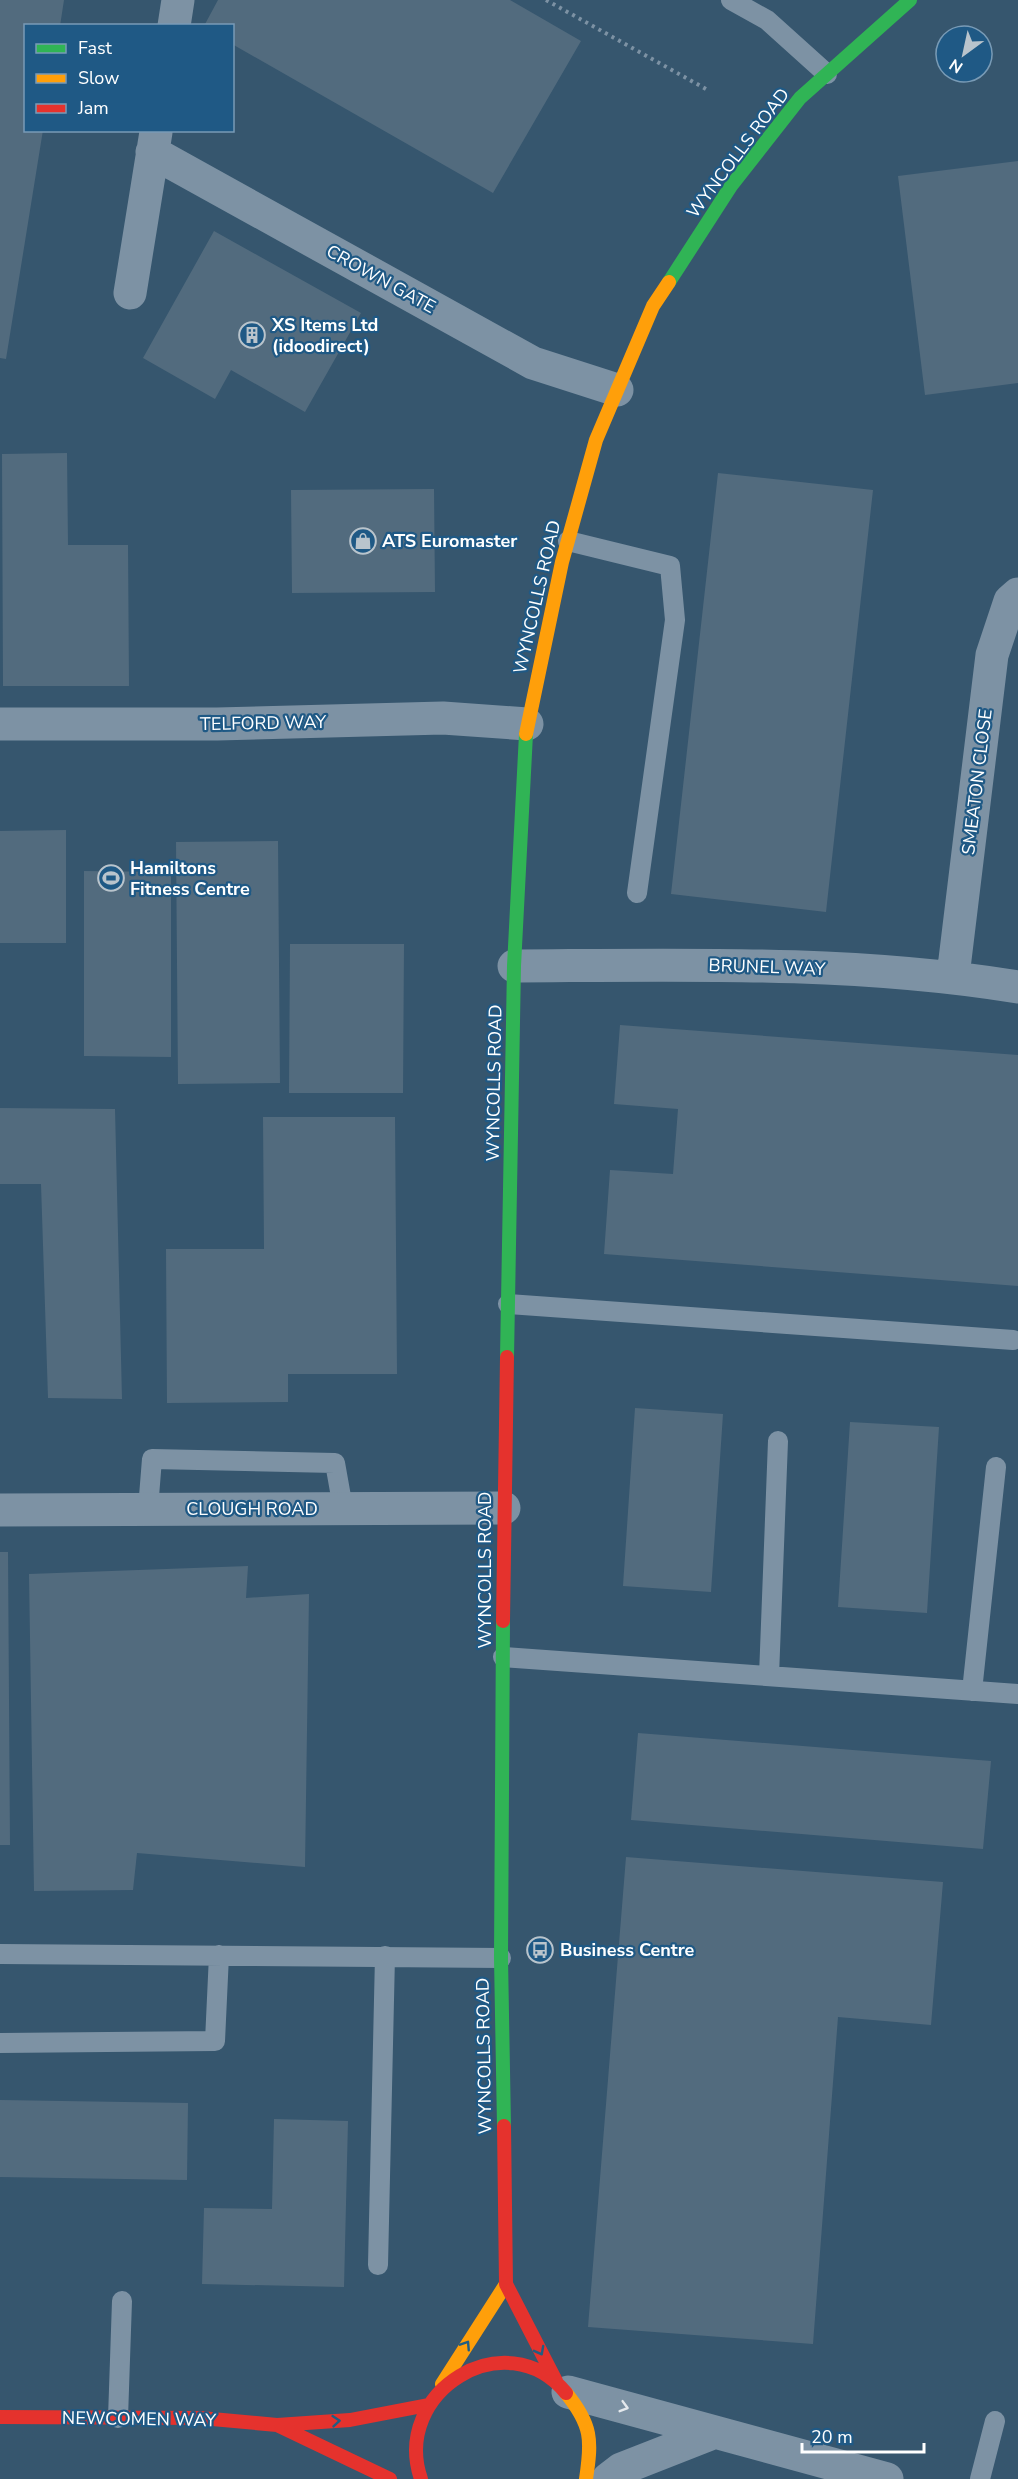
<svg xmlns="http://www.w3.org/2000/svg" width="1018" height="2479" viewBox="0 0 1018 2479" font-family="'Nunito Sans',sans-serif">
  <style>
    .building { fill: #526b7e }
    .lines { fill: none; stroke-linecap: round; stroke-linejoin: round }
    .path { stroke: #7d92a4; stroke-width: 4; stroke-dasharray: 3 4.5; stroke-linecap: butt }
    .lane { stroke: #7d92a4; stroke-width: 20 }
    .street { stroke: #7d92a4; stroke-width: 33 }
    .fast { stroke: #30b455; stroke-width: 14 }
    .slow { stroke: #ff9f0a; stroke-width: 14 }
    .jam { stroke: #e5322d; stroke-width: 14 }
    .oneway { stroke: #205e83 }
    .oneway2 { stroke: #e5e9ed }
    .labels { text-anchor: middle; stroke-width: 4.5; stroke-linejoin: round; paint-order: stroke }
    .street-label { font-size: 18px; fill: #fff; stroke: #1f5985 }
    .poi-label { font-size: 18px; font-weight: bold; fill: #fff; stroke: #1f5985; text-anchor: start }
  </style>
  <rect width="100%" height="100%" fill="#36566e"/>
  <path class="building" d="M 0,0 L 64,0 L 60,26 L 26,26 L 26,130 L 43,130 L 6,359 L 0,358 Z
    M 218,0 L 510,0 L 581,41 L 493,193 L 232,44 L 232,26 L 204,26 Z
    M 1018,161 L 1018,383 L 925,395 L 898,176 Z
    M 214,231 L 361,313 L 305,412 L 231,370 L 215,399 L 143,358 Z
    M 67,453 L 68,545 L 128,545 L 129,686 L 3,686 L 2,454 Z
    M 718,473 L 873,490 L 826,912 L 671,894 Z
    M 434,489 L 435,592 L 292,593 L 291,490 Z
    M 66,830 L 66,943 L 0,943 L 0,831 Z
    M 278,841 L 280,1083 L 178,1084 L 176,842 Z
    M 84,871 L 171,872 L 171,1057 L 84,1056 Z
    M 290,944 L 404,944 L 403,1093 L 289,1093 Z
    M 620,1025 L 1018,1055 L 1018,1286 L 604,1254 L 610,1170 L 673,1174 L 678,1109 L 614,1104 Z
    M 0,1108 L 115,1109 L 122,1399 L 48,1398 L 41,1184 L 0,1184 Z
    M 263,1117 L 395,1117 L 397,1374 L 288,1374 L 288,1402 L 167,1403 L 166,1249 L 264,1249 Z
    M 635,1408 L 723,1414 L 711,1592 L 623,1586 Z
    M 850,1422 L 939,1427 L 927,1613 L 838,1607 Z
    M 0,1552 L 8,1552 L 10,1845 L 0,1845 Z
    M 248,1566 L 246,1598 L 309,1594 L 305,1867 L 137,1853 L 133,1890 L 34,1891 L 29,1574 Z
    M 638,1733 L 991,1761 L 983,1849 L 631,1820 Z
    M 626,1857 L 943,1882 L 931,2025 L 838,2017 L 813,2344 L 588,2327 Z
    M 0,2100 L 188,2103 L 187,2180 L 0,2177 Z
    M 274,2119 L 348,2121 L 344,2287 L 202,2284 L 204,2208 L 272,2209 Z"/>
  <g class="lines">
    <path class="path" d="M 546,0 L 706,89"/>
    <path class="lane" d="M 731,0 L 767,20 L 827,74
      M 568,541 L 670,566 L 675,620 L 637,893
      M 508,1304 L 1013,1340
      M 148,1509 L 152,1459 L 335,1463 L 343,1508
      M 503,1657 L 1018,1694
      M 769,1676 L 778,1441
      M 972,1691 L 996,1467
      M 0,1954 L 501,1958
      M 0,2043 L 215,2041 L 219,1955
      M 378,2265 L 385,1956
      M 118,2418 L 122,2301
      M 980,2479 L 995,2421"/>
    <path class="street" d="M 174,26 L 178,0
      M 152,152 L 533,363 L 617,390
      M 130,293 L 156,132
      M 0,724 L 217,724 L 443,718 L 527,724
      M 514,966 C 682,965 852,960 1018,987
      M 953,976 L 992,655 L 1010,601 L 1018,594
      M 0,1510 L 504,1508
      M 568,2392 L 887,2479
      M 608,2479 L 621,2469 L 713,2433"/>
    <path class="fast" d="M 669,282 L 731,186 L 800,98 L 910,0
      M 507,1357 L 514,966 L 526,734
      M 503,1621 L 501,1958 L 504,2126"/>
    <path class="slow" d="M 526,734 L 562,562 L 596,440 L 653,306 L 669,282
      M 442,2384 L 506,2284
      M 566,2393 C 592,2425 592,2440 586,2479"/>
    <path class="jam" d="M 503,1621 L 507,1357
      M 504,2126 L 506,2284 L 556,2381
      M 0,2417 L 201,2418 L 277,2425 L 350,2420 L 428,2405
      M 279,2426 L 390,2479
      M 421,2479 C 391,2392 506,2320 566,2393"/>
  </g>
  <defs><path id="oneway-chevron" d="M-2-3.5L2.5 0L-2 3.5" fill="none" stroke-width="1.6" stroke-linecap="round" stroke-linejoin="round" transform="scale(1.5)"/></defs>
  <g class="oneway">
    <use href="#oneway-chevron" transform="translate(466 2345) rotate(-57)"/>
    <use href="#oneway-chevron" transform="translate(540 2351) rotate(62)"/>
    <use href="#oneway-chevron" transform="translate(336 2421) rotate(-5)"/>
  </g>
  <use class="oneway2" href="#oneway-chevron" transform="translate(624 2407) rotate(16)"/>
  <defs>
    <g id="building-ring" transform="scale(1.35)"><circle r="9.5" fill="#1f5985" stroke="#b9c4cc" stroke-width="1.5"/><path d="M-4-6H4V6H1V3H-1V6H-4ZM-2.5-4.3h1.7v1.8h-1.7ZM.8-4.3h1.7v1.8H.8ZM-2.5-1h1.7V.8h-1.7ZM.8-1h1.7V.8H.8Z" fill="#b9c4cc"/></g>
    <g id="shop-ring" transform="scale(1.35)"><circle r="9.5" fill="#1f5985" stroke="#b9c4cc" stroke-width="1.5"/><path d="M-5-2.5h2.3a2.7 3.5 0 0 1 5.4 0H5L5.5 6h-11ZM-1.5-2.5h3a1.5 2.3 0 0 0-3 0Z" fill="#b9c4cc"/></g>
    <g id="stadium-ring" transform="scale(1.35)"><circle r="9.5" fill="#1f5985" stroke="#b9c4cc" stroke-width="1.5"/><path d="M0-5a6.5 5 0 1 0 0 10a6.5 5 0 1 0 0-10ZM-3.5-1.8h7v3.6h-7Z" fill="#b9c4cc"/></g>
    <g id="bus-ring" transform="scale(1.35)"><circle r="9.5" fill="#1f5985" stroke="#b9c4cc" stroke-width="1.5"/><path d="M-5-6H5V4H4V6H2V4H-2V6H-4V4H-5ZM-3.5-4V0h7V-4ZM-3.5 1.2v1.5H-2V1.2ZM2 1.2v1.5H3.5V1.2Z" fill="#b9c4cc"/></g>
  </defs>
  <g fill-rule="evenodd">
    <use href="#building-ring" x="252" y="335"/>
    <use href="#shop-ring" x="363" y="541"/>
    <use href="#stadium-ring" x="111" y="878"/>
    <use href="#bus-ring" x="540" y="1950"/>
  </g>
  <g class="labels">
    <g class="street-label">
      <text transform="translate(738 153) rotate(-53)" y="6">WYNCOLLS ROAD</text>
      <text transform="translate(381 279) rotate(29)" y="6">CROWN GATE</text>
      <text transform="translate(537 597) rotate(-77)" y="6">WYNCOLLS ROAD</text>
      <text transform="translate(263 723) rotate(-1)" y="6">TELFORD WAY</text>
      <text transform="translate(977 782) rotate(-83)" y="6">SMEATON CLOSE</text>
      <text transform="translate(767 967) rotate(2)" y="6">BRUNEL WAY</text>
      <text transform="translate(494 1083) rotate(-89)" y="6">WYNCOLLS ROAD</text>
      <text x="252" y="1515">CLOUGH ROAD</text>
      <text transform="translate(485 1570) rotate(-90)" y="6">WYNCOLLS ROAD</text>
      <text transform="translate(484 2056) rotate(-91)" y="6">WYNCOLLS ROAD</text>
      <text transform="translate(139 2419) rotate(1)" y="6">NEWCOMEN WAY</text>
    </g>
    <g class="poi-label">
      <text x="272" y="331">XS Items Ltd<tspan x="272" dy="21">(idoodirect)</tspan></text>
      <text x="382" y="547">ATS Euromaster</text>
      <text x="130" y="874">Hamiltons<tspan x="130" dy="21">Fitness Centre</tspan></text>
      <text x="560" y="1956">Business Centre</text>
    </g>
  </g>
  <rect x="24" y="24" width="210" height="108" fill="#1f5985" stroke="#799bb6" stroke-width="1.5"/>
  <rect x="36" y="44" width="30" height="9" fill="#30b455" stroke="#799bb6" stroke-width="1.5"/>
  <text x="78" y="54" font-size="18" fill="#ffffff">Fast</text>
  <rect x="36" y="74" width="30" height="9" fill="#ff9f0a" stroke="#799bb6" stroke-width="1.5"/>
  <text x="78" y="84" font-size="18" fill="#ffffff">Slow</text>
  <rect x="36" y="104" width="30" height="9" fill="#e5322d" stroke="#799bb6" stroke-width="1.5"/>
  <text x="78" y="114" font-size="18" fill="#ffffff">Jam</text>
  <g transform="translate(964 54) rotate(213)"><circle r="28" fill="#1f5985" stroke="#799bb6" stroke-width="1.5"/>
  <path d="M0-4.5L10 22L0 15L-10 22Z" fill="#b9c4cc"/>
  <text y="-9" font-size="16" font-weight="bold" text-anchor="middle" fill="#ffffff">N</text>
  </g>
  <path d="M802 2443v9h122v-9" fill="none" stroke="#ffffff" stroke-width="3"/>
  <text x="811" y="2443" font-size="18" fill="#ffffff" stroke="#1f5985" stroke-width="4.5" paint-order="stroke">20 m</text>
</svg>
